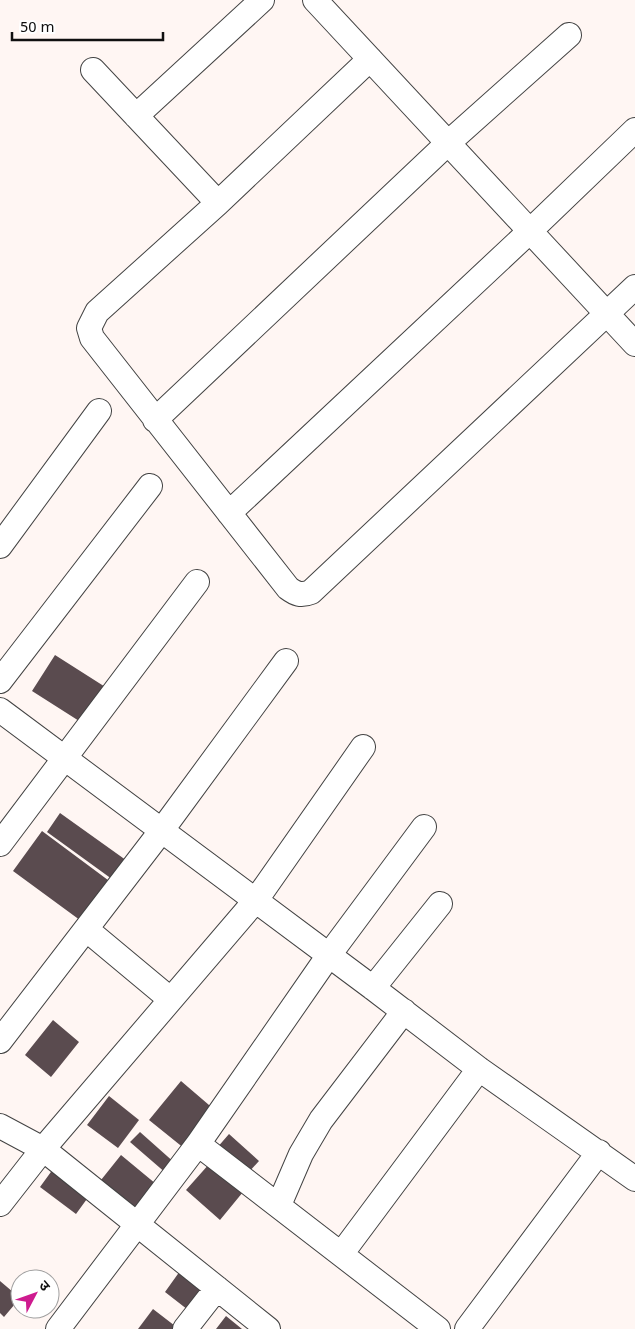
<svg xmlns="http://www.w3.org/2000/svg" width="635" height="1329" viewBox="0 0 635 1329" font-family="Georgia,'Noto Sans Devanagari',serif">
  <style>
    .building { fill: #5a4b4f }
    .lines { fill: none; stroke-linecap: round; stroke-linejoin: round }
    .minor-casing { stroke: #434343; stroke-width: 26 }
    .minor { stroke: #fff; stroke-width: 24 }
  </style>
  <rect width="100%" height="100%" fill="#fff6f3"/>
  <path class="building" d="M 55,655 L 110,690 L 87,726 L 32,691 Z
    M 60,813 L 130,863 L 116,882 L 47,832 Z
    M 42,831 L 116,886 L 88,926 L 13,871 Z
    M 53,1020 L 79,1042 L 51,1077 L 25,1055 Z
    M 181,1081 L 216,1111 L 185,1149 L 149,1120 Z
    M 109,1096 L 139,1120 L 118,1148 L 87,1125 Z
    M 140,1132 L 176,1164 L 167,1174 L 130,1142 Z
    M 229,1134 L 259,1161 L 246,1175 L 216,1149 Z
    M 121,1155 L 156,1184 L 135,1209 L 101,1180 Z
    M 210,1163 L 243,1192 L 220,1220 L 186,1190 Z
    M 56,1165 L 92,1192 L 76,1214 L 40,1187 Z
    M 180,1271 L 208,1293 L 192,1313 L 165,1292 Z
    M 0,1281 L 20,1298 L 4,1317 L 0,1313 Z
    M 153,1309 L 179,1329 L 138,1329 Z
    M 226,1316 L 242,1329 L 216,1329 Z"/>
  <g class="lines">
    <g class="minor-casing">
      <path id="minor" d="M 315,0 L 635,344
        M 370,59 L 218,203 L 97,312 L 89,328 L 92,338 L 288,588 C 296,594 301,596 311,592 L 635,287
        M 93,70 L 218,203
        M 136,116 L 262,0
        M 155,420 L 448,143 L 569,35
        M 229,513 L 530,231 L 635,130
        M 0,546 L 99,411
        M 0,681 L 150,486
        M 0,710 L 373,988 L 479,1069 L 635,1179
        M 0,844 L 197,582
        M 86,929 L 170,999
        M 373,988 L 440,904
        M 0,1041 L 162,830 L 286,661
        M 0,1126 L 43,1149 L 268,1329
        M 198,1144 L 438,1329
        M 0,1204 L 43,1149 L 256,900 L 363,747
        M 279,1205 L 301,1154 L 321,1120 L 404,1011
        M 342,1253 L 479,1069
        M 58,1329 L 198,1144 L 329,955 L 424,827
        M 185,1329 L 217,1288
        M 467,1329 L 599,1152"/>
    </g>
    <use href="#minor" class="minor"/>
  </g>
  <g transform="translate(35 1294) rotate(49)"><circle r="24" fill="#ffffff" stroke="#9f9f9f"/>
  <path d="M0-4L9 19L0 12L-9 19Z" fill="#ce1b8f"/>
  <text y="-8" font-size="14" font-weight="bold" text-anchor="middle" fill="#101010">उ</text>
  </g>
  <path d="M12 32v8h151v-8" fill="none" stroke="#101010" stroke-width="2.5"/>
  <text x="20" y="32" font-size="15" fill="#101010" stroke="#ffffff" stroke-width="4" paint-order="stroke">50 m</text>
</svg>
